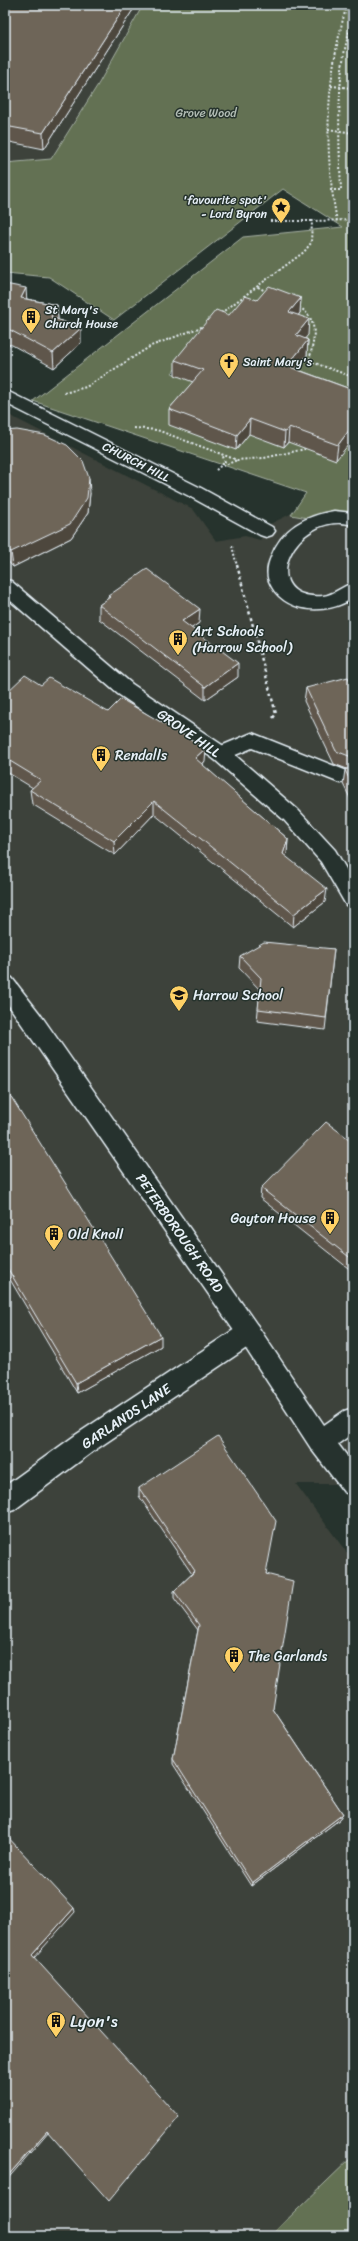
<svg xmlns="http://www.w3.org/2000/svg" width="358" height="2241" viewBox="0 0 358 2241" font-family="Sriracha,sans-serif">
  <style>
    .built { fill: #3c423a }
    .green { fill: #647152; stroke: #a6b1a5 }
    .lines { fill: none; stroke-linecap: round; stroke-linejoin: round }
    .lane-casing { stroke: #e8f1f8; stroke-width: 3 }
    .street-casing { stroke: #e8f1f8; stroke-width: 3 }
    .path-far1 { stroke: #e8f1f8; stroke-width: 2; stroke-dasharray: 2 2; stroke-linecap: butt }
    .path { stroke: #e8f1f8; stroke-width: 2.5; stroke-dasharray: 3 3; stroke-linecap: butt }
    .lane { fill: #26332d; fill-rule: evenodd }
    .street { fill: #26332d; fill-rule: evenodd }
    .wall { fill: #5f574c; stroke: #e8f1f8 }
    .shaded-wall { fill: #4d473e; stroke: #e8f1f8 }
    .building { fill: #6e6558; stroke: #e8f1f8 }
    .labels { text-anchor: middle; stroke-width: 3; stroke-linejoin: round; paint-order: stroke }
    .far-park-label { font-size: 12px; fill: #b3beb6; stroke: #26332d }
    .far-poi-label { font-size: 12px; fill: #e8f1f8; stroke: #26332d; text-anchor: start }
    .far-street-label { font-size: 12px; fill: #e8f1f8; stroke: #26332d }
    .poi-label { font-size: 14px; fill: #e8f1f8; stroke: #26332d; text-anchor: start }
    .street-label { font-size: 14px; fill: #e8f1f8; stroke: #26332d }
    .near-poi-label { font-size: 17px; fill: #e8f1f8; stroke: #26332d; text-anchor: start }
  </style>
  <rect width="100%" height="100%" fill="#26332d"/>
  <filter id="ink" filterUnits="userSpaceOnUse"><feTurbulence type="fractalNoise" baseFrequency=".025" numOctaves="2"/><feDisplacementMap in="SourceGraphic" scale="8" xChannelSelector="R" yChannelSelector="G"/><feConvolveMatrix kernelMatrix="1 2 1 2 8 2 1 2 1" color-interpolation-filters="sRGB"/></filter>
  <g filter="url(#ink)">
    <path class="built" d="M 5,5 L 143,5 L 99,83 L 51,159 L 5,163 Z
      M 5,413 L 193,509 L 216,541 L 245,536 L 260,540 L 270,524 L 319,500 L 353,511 L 353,1484 L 296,1484 L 353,1561 L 353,2236 L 5,2236 Z"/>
    <path class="green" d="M 143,5 L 353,5 L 353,406 L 325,429 L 286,362 L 299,366 L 307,355 L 288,328 L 300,313 L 185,357 L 172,373 L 203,385 L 256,426 L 271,442 L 284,447 L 293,437 L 353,432 L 353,526 L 291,515 L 306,493 L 33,401 L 243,237 L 343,227 L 283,189 L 114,320 L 49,277 L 5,273 L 5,163 L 51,159 L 99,83 Z
      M 353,2156 L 353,2236 L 270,2236 Z"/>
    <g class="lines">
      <g class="lane-casing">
        <path id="lane" d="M 334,511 L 353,513 L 353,525 C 294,508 253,601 323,596 C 334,595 342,586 353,583 L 353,598 C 327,616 282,614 269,581 C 266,573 268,564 271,557 C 282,528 305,516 334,511 Z
          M 252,733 L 347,771 L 350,776 L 347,781 L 340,783 L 252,748 L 221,761 L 214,759 L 211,754 L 214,749 Z
          M 249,1322 L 257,1325 L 261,1333 L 257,1341 L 95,1450 L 14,1510 L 5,1513 L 5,1486 L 77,1434 L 241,1325 Z"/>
      </g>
      <g class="street-casing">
        <path id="street" d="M 5,390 L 201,488 L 272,527 L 275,531 L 272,535 L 266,537 L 260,535 L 189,496 L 5,403 Z
          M 5,580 L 11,581 L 132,684 L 228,749 L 298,810 L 335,850 L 353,881 L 353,907 L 346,905 L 321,862 L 284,820 L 214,759 L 118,694 L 5,596 Z
          M 5,975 L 12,978 L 40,1014 L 257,1325 L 324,1425 L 344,1411 L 353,1408 L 353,1433 L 338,1444 L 353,1464 L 353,1496 L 344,1492 L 312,1450 L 241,1341 L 5,1000 Z"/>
      </g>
      <path class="path-far1" d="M 331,86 L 353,88
        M 328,129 L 353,133
        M 330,190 L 341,190 C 339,140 335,67 353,20
        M 270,221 L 312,221
        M 337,221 C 323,148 326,76 347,5
        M 258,287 L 267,292
        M 299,307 C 320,320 314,340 309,361 L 353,377
        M 221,313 L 304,252 L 311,243 L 312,221 L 353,220
        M 64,393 L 86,387 L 151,346 L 204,326
        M 134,428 L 157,430 L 237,460 L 264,458 L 305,449
        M 223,466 L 237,460
        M 216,470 L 225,462 L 222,454
        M 232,546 L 237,566"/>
      <path class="path" d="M 237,565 L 276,714 L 273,718"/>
      <use href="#lane" class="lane"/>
      <use href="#street" class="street"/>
    </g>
    <path class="wall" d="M 5,5 L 136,5 L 44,149 L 5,141 Z
      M 5,284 L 27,299 L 57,305 L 58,319 L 81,343 L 54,368 L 12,345 L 5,344 Z
      M 301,298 L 300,313 L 298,315 L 308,335 L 305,338 L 308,340 L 307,355 L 296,369 L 353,390 L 336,460 L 288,442 L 284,447 L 249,434 L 236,450 L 169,425 L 169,409 L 193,382 L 175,375 L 175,360 L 229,315 L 257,300 Z
      M 5,431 L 90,493 L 88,513 L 71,538 L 13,567 L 5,558 Z
      M 108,596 L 199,623 L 191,628 L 238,677 L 205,700 L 99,619 L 99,605 L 108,599 Z
      M 41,685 L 108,712 L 205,761 L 202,765 L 288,839 L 287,853 L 286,856 L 325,902 L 293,927 L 154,814 L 115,855 L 32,804 L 30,790 L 33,788 L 5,771 L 5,694 Z
      M 353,687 L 353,804 L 343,784 L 345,770 L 347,769 L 334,764 L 304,701 L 306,688 Z
      M 334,949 L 325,1030 L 257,1021 L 260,990 L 239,968 L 240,956 Z
      M 5,1087 L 161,1346 L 77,1393 L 5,1271 Z
      M 353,1142 L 353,1272 L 260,1198 L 261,1188 Z
      M 139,1488 L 267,1574 L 273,1709 L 343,1814 L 340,1819 L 251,1886 L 173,1764 L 173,1759 L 198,1630 L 174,1598 L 174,1591 L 192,1574 L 139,1496 Z"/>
    <path class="shaded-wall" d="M 126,5 L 136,5 L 44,149 L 43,133 Z
      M 26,288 L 27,303 L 21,298 Z
      M 301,298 L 300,313 L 288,328 L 289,312 Z
      M 57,305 L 58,320 L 51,317 Z
      M 309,319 L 308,335 L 295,351 L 296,335 Z
      M 81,328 L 81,343 L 54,368 L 53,353 Z
      M 308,340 L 307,355 L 286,382 L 287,366 Z
      M 250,419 L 249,434 L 236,450 L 237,435 Z
      M 353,425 L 353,439 L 336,460 L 338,445 Z
      M 289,427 L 288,442 L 284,447 L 285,432 Z
      M 89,478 L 90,493 L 88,513 L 71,538 L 13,567 L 11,552 Z
      M 200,609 L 199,623 L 182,635 L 182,621 Z
      M 238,663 L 238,677 L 205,700 L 205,687 Z
      M 206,748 L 205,761 L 195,772 L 195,758 Z
      M 154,801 L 154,814 L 115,855 L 114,841 Z
      M 288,839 L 287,853 L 282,867 L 283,854 Z
      M 327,889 L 325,902 L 293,927 L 294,914 Z
      M 161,1336 L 161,1346 L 77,1393 L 76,1383 Z
      M 343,1814 L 340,1819 L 251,1886 L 252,1883 Z
      M 74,1908 L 75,1912 L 34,1958 L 32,1955 Z
      M 47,2131 L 49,2131 L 5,2182 L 5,2179 Z"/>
    <path class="building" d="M 5,5 L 126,5 L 43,133 L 5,126 Z
      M 5,284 L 26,288 L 21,298 L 57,305 L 51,317 L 81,328 L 53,353 L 10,330 L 5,329 Z
      M 269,286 L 301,298 L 289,312 L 309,319 L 296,335 L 308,340 L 287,366 L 353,390 L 353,425 L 338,445 L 289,427 L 285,432 L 250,419 L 237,435 L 169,409 L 203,370 L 175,360 L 216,310 L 229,315 L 245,296 L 257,300 Z
      M 17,430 L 45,435 L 67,445 L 83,461 L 89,478 L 87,498 L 70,524 L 11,552 L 5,546 L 5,431 Z
      M 147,569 L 200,609 L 182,621 L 238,663 L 205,687 L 99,605 L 110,597 L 108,596 Z
      M 25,675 L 41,685 L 49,678 L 108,712 L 121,699 L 206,748 L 195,758 L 288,839 L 283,854 L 327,889 L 294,914 L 154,801 L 114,841 L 30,790 L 41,780 L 5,758 L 5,694 Z
      M 348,677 L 353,687 L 353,787 L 345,770 L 350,768 L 353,762 L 349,756 L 336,751 L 306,688 Z
      M 264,942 L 334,949 L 326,1018 L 258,1009 L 261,978 L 240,956 Z
      M 5,1087 L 161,1336 L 76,1383 L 5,1264 Z
      M 326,1122 L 353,1142 L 353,1260 L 261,1188 Z
      M 218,1436 L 276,1521 L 266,1574 L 293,1581 L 273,1709 L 343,1814 L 252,1883 L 173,1759 L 199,1625 L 174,1591 L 195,1571 L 139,1488 Z
      M 5,1834 L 74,1908 L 32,1955 L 179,2117 L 109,2201 L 47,2131 L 5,2179 Z"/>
  </g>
  <defs>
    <g id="sight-pin" transform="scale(1)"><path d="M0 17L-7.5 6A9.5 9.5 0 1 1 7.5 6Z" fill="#ffd166" stroke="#26332d"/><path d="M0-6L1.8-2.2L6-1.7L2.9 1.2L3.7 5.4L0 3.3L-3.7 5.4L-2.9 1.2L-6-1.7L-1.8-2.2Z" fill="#111"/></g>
    <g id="building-pin" transform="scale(1)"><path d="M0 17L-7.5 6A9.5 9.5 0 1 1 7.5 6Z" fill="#ffd166" stroke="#26332d"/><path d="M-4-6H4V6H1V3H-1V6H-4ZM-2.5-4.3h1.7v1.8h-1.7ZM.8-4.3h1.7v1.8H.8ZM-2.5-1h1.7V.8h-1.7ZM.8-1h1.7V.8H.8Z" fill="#111"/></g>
    <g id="church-pin" transform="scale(1)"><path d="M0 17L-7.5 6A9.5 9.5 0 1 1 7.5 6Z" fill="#ffd166" stroke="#26332d"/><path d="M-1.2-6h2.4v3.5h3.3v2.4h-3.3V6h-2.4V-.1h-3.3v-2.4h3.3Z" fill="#111"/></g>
    <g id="school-pin" transform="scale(1)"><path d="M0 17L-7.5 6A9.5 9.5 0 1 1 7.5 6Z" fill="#ffd166" stroke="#26332d"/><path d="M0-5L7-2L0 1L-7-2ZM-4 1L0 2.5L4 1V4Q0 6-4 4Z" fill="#111"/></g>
  </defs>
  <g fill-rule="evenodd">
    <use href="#sight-pin" x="281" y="207"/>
    <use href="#building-pin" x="31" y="317"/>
    <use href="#church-pin" x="229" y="362"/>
    <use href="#building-pin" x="178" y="639"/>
    <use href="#building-pin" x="101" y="755"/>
    <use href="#school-pin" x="179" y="995"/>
    <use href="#building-pin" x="330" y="1218"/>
    <use href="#building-pin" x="54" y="1234"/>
    <use href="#building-pin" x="234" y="1656"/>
    <use href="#building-pin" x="56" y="2021"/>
  </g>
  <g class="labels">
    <g class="far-park-label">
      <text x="206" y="117">Grove Wood</text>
    </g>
    <g class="far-poi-label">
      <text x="267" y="204" text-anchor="end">'favourite spot'<tspan x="267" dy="14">- Lord Byron</tspan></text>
      <text x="45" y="314">St Mary's<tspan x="45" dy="14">Church House</tspan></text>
      <text x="243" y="366">Saint Mary's</text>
    </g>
    <g class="far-street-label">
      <text transform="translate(136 462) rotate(27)" y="4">CHURCH HILL</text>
    </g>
    <g class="poi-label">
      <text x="192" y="636">Art Schools<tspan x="192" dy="16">(Harrow School)</tspan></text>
      <text x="115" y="760">Rendalls</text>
      <text x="193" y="1000">Harrow School</text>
      <text x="316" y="1223" text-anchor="end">Gayton House</text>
      <text x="68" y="1239">Old Knoll</text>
      <text x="248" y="1661">The Garlands</text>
    </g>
    <g class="street-label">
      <text transform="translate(189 733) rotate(35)" y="5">GROVE HILL</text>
      <text transform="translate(180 1233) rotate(55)" y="5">PETERBOROUGH ROAD</text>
      <text transform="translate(126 1416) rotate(-34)" y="5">GARLANDS LANE</text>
    </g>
    <g class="near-poi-label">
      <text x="70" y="2027">Lyon's</text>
    </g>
  </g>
  <rect width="358" height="2241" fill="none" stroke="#26332d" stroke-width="20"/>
  <rect x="10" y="10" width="338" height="2221" fill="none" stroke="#e8f1f8" stroke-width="1.5" filter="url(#ink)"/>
</svg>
